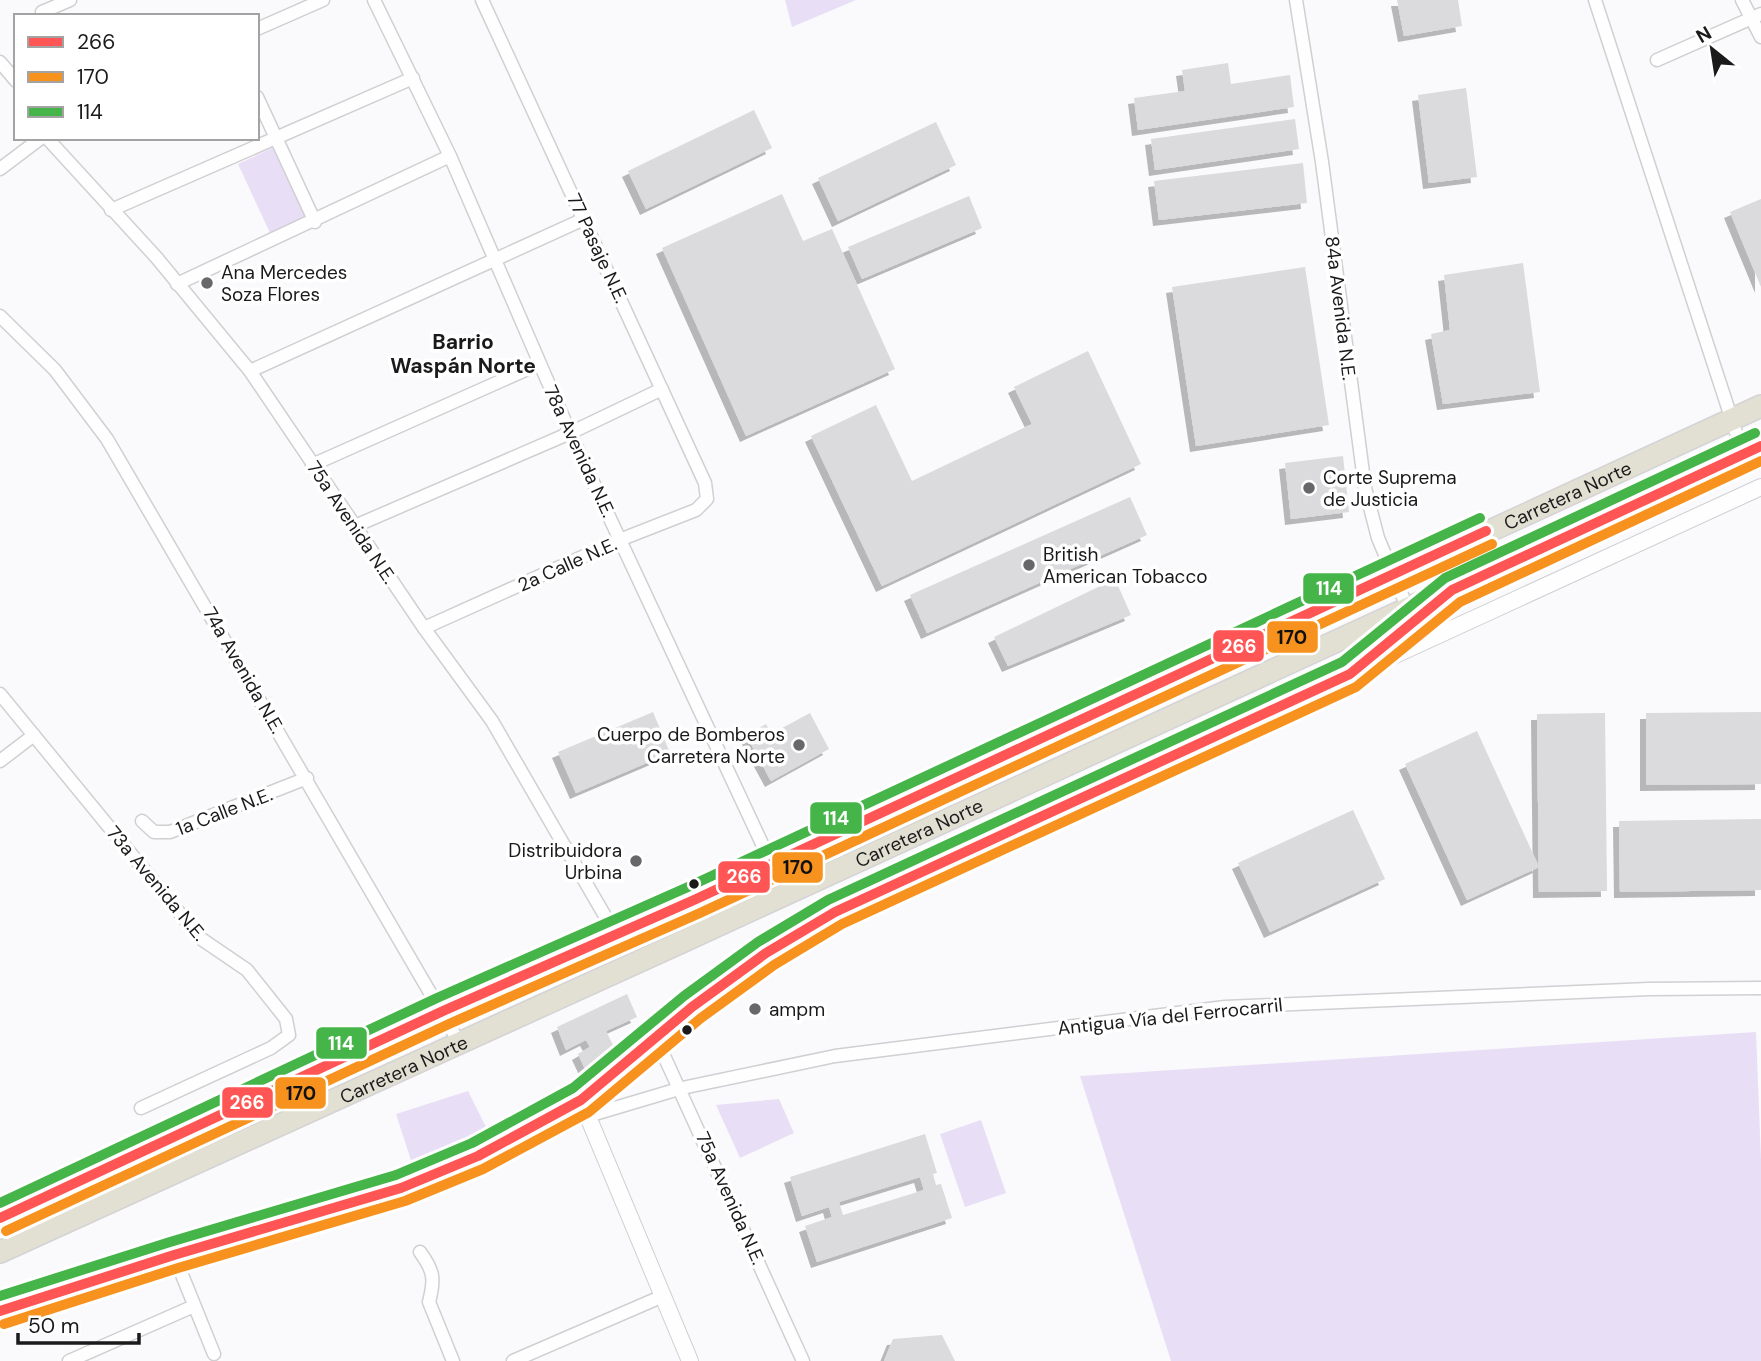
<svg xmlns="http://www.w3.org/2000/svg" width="1761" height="1361" viewBox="0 0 1761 1361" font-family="'DM Sans',sans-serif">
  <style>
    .green { fill: #e8dff6 }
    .building { fill: #dbdadc; fill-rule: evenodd; filter: url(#shadow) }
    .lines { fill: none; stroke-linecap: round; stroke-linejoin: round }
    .minor-casing { stroke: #d0cfd2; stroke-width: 15 }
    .tertiary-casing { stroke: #d0cfd2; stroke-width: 18 }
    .trunk-casing { stroke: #d4d3d5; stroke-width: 24 }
    .minor { stroke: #fefeff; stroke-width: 12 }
    .tertiary { stroke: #fefeff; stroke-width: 16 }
    .trunk { stroke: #e2e0d2; stroke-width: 21 }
    .bus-1-casing { stroke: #fff; stroke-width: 16 }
    .bus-2-casing { stroke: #fff; stroke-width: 16 }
    .bus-3-casing { stroke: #fff; stroke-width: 16 }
    .bus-1 { stroke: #f55; stroke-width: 10 }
    .bus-2 { stroke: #f7921f; stroke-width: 10 }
    .bus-3 { stroke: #45b549; stroke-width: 10 }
    .poi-dot { fill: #68686a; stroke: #fff; stroke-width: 2.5 }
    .bus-dot { fill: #1a1a1b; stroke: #fff; stroke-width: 2.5 }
    .labels { text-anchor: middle; stroke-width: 7; stroke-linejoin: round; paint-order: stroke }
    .street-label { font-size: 19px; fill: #1a1a1b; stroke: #fff }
    .poi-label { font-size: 19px; fill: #1a1a1b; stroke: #fff; text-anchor: start }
    .neighbourhood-label { font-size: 21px; font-weight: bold; fill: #1a1a1b; stroke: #fff }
    .line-badge { stroke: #fff; stroke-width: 2.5 }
    .badge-label { font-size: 19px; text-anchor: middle; font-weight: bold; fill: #fff }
    .pale-badge-label { font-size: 19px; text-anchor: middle; font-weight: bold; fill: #111 }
  </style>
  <defs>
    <filter id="shadow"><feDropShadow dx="-6" dy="6" stdDeviation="0" flood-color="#0004"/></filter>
  </defs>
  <rect width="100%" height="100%" fill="#faf9fc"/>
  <path class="green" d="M 785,0 L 856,0 L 792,27 Z
    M 277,146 L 309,215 L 270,233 L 238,164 Z
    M 1756,1032 L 1761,1160 L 1761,1361 L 1171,1361 L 1080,1076 Z
    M 468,1091 L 496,1147 L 418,1182 L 396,1114 Z
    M 779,1099 L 794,1133 L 740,1158 L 716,1105 Z
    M 981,1120 L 1006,1193 L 965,1207 L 940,1134 Z"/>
  <path class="building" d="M 1397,0 L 1458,0 L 1462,26 L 1404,36 Z
    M 1228,63 L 1231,84 L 1290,75 L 1294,107 L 1138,130 L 1134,98 L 1185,91 L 1182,70 Z
    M 1466,88 L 1477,177 L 1429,183 L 1418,95 Z
    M 754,110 L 772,148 L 646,209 L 628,171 Z
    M 1295,119 L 1299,149 L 1155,170 L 1151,139 Z
    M 936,122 L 956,165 L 838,221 L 818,178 Z
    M 1303,163 L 1307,203 L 1159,220 L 1154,181 Z
    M 782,194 L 803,241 L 832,229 L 895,369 L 746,436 L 662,248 Z
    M 969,196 L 982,228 L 862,279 L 848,247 Z
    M 1761,199 L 1761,287 L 1730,212 Z
    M 1523,263 L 1540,392 L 1443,404 L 1431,334 L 1450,330 L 1444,275 Z
    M 1305,267 L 1329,425 L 1196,446 L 1172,287 Z
    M 1088,351 L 1141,464 L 882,586 L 811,436 L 876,405 L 912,481 L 1032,424 L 1014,387 Z
    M 1343,456 L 1349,512 L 1291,519 L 1285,463 Z
    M 1130,497 L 1147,535 L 927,633 L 910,595 Z
    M 1115,579 L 1131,615 L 1008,666 L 994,637 Z
    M 653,712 L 670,753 L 576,793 L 558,752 Z
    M 1761,712 L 1761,784 L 1646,785 L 1646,713 Z
    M 810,713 L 829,749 L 771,781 L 746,735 L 766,724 L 771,734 Z
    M 1605,713 L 1607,891 L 1539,892 L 1537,714 Z
    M 1477,731 L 1539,867 L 1467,900 L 1405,764 Z
    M 1353,810 L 1385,879 L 1270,932 L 1238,863 Z
    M 1761,819 L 1761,890 L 1620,892 L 1619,821 Z
    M 627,994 L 637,1017 L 606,1031 L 618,1055 L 586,1071 L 578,1054 L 590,1047 L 586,1040 L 566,1050 L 557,1027 Z
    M 925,1134 L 937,1173 L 933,1174 L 936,1185 L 941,1184 L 952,1218 L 817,1262 L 805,1226 L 832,1217 L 829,1207 L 802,1216 L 790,1177 ZM 920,1177 L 924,1190 L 843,1215 L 839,1202 Z
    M 942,1335 L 955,1361 L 884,1361 L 893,1339 Z"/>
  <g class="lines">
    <g class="minor-casing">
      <path id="minor" d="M 374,0 L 450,156 L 570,433 L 771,863
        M 1296,0 L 1322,162 L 1365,488 L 1378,538 L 1408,609
        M 1595,0 L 1743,454
        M 1742,0 L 1761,37
        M 42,12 L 70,0
        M 257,29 L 323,0
        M 1657,60 L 1761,14
        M 0,62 L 16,81
        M 257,97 L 315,222
        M 47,138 L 156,257 L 250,371 L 424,628 L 492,721 L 616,935
        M 0,169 L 41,138
        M 111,210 L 413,78
        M 177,284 L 450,156
        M 0,316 L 55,370 L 107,439 L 460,1044
        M 250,371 L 584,219
        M 312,465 L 539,364
        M 355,526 L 570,433 L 662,389
        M 424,628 L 622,539 L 696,510 L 707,499 L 705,483 L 482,0
        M 0,694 L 200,938 L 247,970 L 286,1019 L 289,1035 L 271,1048 L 141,1108
        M 0,761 L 34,735
        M 142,821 L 154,832 L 170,832 L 307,778
        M 655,1036 L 803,1361
        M 588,1116 L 682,1088 L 835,1056 L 1225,1007 L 1649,989 L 1761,988
        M 420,1252 C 434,1271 435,1279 429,1302 L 453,1361
        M 174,1255 L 214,1354
        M 69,1361 L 194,1306
        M 513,1361 L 663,1296"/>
    </g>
    <g class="tertiary-casing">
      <path id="tertiary" d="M 581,1100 L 690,1361
        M 0,1311 L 174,1255 L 401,1188 L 478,1156 L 581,1100 L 692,1007 L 766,953 L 835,912 L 1761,487"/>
    </g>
    <g class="trunk-casing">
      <g id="trunk">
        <path d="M 1350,674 L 1434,605"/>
        <path id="s1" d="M 0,1218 L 1761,406"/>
        <path id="s2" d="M 0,1252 C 589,988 1174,713 1761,446"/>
      </g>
    </g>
    <use href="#minor" class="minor"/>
    <use href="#tertiary" class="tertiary"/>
    <use href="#trunk" class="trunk"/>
    <g class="bus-1-casing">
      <path id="bus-1" d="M 0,1218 L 443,1011 L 694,900 L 1486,531
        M 0,1311 L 174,1255 L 401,1188 L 478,1156 L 581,1100 L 692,1007 L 766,953 L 835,912 L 1350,674 L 1452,590 L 1761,446"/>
    </g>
    <g class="bus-2-casing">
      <path id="bus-2" d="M 6,1231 L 449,1024 L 700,913 L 1492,544
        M 4,1324 L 178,1268 L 405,1201 L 483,1169 L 589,1112 L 701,1018 L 774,965 L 842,924 L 1356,687 L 1460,602 L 1761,461"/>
    </g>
    <g class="bus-3-casing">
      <path id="bus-3" d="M 0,1203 L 437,998 L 688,887 L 1480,518
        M 0,1296 L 170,1242 L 396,1175 L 472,1143 L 573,1088 L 684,996 L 758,942 L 828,900 L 1342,662 L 1445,578 L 1755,433"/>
    </g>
    <use href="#bus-1" class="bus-1"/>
    <use href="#bus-2" class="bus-2"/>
    <use href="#bus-3" class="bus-3"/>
  </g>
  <g class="poi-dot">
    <circle cx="207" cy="283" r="7"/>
    <circle cx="1309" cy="488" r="7"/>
    <circle cx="1029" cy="565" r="7"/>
    <circle cx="799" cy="745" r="7"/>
    <circle cx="636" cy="861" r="7"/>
    <circle cx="755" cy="1009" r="7"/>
  </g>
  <g class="bus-dot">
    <circle cx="694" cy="884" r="6"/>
    <circle cx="687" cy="1030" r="6"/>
  </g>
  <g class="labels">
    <g class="street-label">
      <text transform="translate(598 248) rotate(65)" y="7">77 Pasaje N.E.</text>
      <text transform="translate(1341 308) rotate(83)" y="7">84a Avenida N.E.</text>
      <text transform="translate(580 451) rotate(65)" y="7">78a Avenida N.E.</text>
      <text dy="7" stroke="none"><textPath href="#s1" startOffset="1726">Carretera Norte</textPath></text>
      <text transform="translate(352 522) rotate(56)" y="7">75a Avenida N.E.</text>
      <text transform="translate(567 564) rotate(-24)" y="7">2a Calle N.E.</text>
      <text transform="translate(244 670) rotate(60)" y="7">74a Avenida N.E.</text>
      <text transform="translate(224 811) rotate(-21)" y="7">1a Calle N.E.</text>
      <text dy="7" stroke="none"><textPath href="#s2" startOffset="1010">Carretera Norte</textPath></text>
      <text transform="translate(157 883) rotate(50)" y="7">73a Avenida N.E.</text>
      <text transform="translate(1170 1016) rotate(-6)" y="7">Antigua Vía del Ferrocarril</text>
      <text dy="7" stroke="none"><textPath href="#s2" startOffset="443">Carretera Norte</textPath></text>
      <text transform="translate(731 1198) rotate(66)" y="7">75a Avenida N.E.</text>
    </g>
    <g class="poi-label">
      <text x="221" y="279">Ana Mercedes<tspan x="221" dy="22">Soza Flores</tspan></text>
      <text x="1323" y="484">Corte Suprema<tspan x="1323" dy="22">de Justicia</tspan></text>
      <text x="1043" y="561">British<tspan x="1043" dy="22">American Tobacco</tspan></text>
      <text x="785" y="741" text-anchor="end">Cuerpo de Bomberos<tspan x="785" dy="22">Carretera Norte</tspan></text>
      <text x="622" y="857" text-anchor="end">Distribuidora<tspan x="622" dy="22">Urbina</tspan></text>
      <text x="769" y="1016">ampm</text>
    </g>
    <g class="neighbourhood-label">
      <text x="463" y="349">Barrio<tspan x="463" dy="24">Waspán Norte</tspan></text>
    </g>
  </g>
  <g class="line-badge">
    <rect x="1302" y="572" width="53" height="33" rx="7" fill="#45b549"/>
    <rect x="1266" y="620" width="53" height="34" rx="7" fill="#f7921f"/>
    <rect x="1212" y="629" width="53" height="34" rx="7" fill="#f55"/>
    <rect x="809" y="801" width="54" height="34" rx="7" fill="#45b549"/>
    <rect x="771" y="851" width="53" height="33" rx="7" fill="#f7921f"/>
    <rect x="717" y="860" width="54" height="34" rx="7" fill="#f55"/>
    <rect x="315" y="1026" width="53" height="34" rx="7" fill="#45b549"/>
    <rect x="274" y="1076" width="53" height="34" rx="7" fill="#f7921f"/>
    <rect x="221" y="1086" width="53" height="33" rx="7" fill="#f55"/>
  </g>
  <g class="badge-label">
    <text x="1329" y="595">114</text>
    <text x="1239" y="653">266</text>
    <text x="836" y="825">114</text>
    <text x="744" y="883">266</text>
    <text x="341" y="1050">114</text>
    <text x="247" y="1109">266</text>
  </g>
  <g class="pale-badge-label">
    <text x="1292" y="644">170</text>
    <text x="798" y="874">170</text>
    <text x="301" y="1100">170</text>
  </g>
  <rect x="14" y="14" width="245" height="126" fill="#ffffff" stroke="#a3a3a4" stroke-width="2"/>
  <rect x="28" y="37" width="35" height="10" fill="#ff5555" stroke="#a3a3a4" stroke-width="2"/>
  <text x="77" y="49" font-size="21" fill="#1a1a1b">266</text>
  <rect x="28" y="72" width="35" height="10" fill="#f7921f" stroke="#a3a3a4" stroke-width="2"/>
  <text x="77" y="84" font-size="21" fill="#1a1a1b">170</text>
  <rect x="28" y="107" width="35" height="10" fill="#45b549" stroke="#a3a3a4" stroke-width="2"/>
  <text x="77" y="119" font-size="21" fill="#1a1a1b">114</text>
  <g transform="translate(1712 49) rotate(330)" stroke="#ffffff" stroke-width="5" paint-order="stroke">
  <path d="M0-5L12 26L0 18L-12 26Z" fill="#1a1a1b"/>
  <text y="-10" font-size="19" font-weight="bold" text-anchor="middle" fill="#1a1a1b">N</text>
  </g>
  <path d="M18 1333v10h121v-10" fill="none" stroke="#1a1a1b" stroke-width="3.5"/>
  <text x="28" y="1333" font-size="21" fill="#1a1a1b" stroke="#ffffff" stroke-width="5" paint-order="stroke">50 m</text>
</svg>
